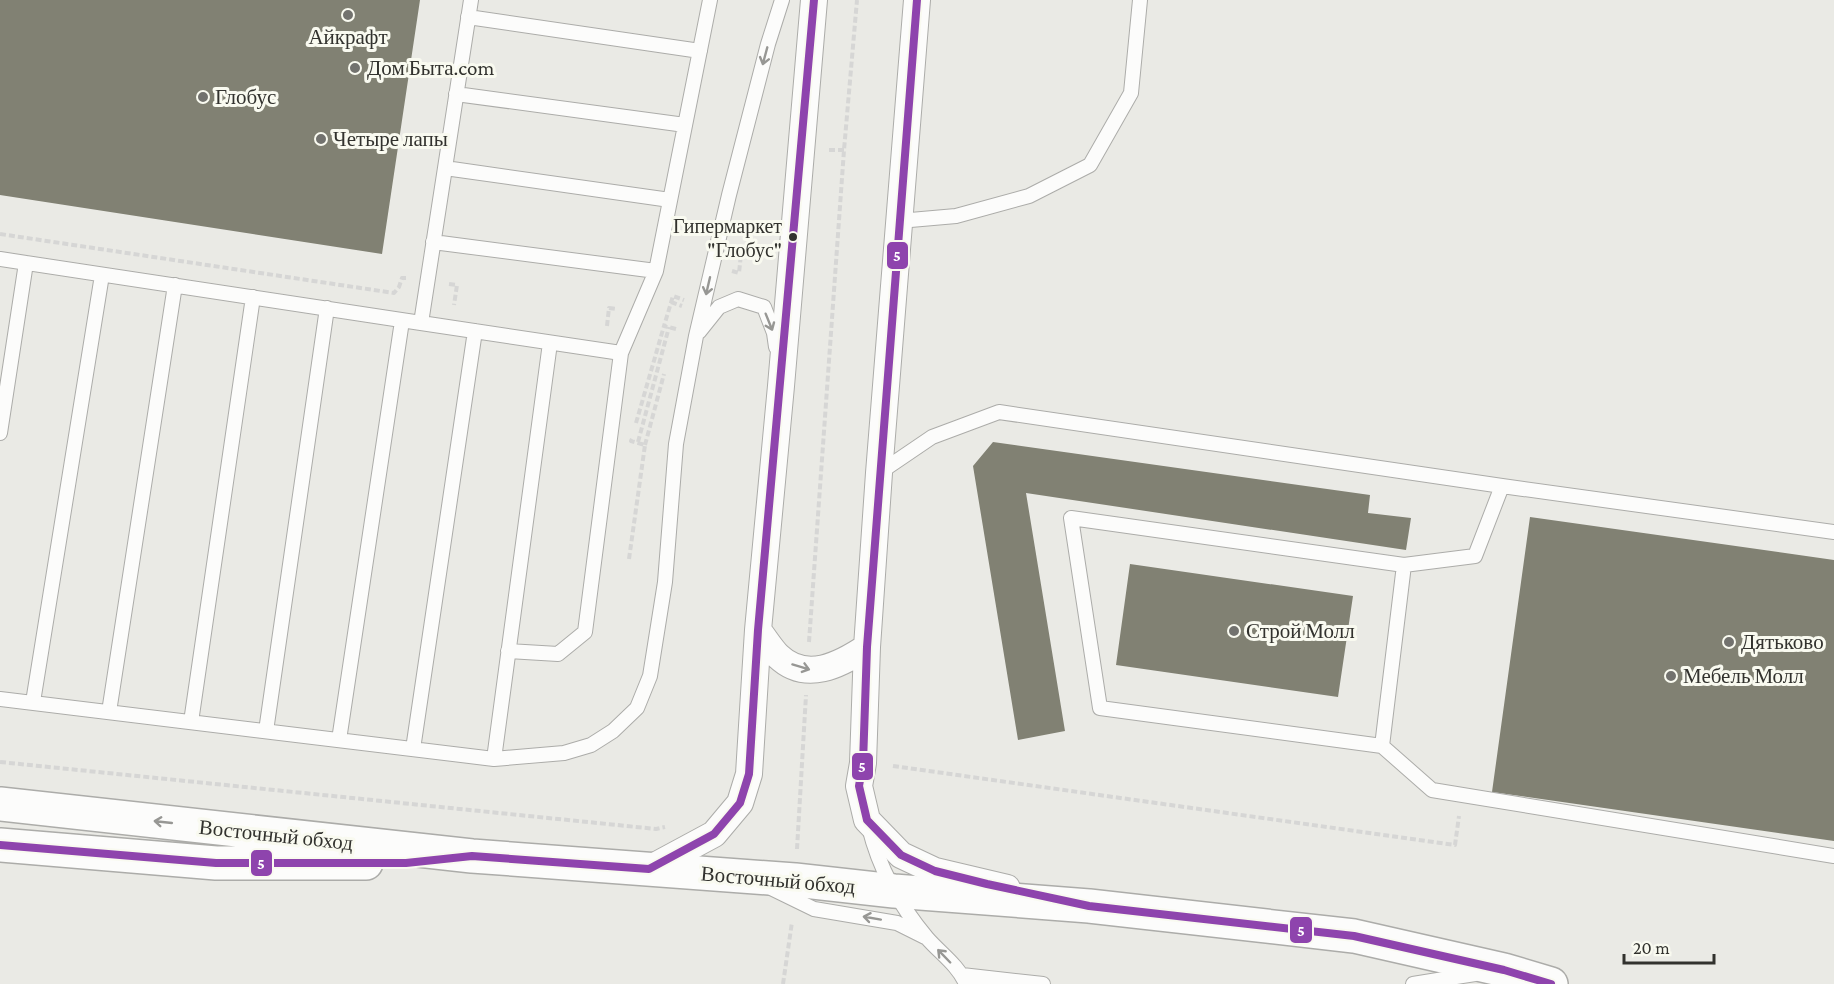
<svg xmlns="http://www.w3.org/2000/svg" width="1834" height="984" viewBox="0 0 1834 984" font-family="'Crimson Pro',serif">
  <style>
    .building { fill: #818173 }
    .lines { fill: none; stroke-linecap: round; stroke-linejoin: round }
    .lane-casing { stroke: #acaca9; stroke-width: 16 }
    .street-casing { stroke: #acaca9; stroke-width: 28 }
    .primary-casing { stroke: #acaca9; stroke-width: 36 }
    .path { stroke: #d6d6d5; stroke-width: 4; stroke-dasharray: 6 3; stroke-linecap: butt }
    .lane { stroke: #fcfcfb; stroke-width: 14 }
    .street { stroke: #fcfcfb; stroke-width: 26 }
    .primary { stroke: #fcfcfb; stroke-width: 33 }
    .bus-1-casing { stroke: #f9faf0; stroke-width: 12 }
    .bus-1 { stroke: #8e44ad; stroke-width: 8 }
    .oneway { stroke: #979794 }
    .poi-dot { fill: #72726e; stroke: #f9faf0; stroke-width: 2 }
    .bus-dot { fill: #32322e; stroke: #f9faf0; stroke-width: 2 }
    .labels { text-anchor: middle; stroke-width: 6; stroke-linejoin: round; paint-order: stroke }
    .bus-label { font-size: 20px; fill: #32322e; stroke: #f9faf0; text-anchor: end }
    .poi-label { font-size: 21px; fill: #32322e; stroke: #f9faf0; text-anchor: start }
    .street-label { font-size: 21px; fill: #32322e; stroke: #f9faf0 }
    .line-badge { stroke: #f9faf0; stroke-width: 2 }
    .badge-label { font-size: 16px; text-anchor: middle; font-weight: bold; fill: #fff }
  </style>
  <rect width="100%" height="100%" fill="#eaeae5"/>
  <path class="building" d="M 0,0 L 420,0 L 382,254 L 0,195 Z
    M 993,442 L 1370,495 L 1368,513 L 1411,518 L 1406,550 L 1026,493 L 1065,731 L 1018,740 L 973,466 Z
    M 1530,517 L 1834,560 L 1834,841 L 1492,792 Z
    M 1130,564 L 1353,596 L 1338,697 L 1116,665 Z"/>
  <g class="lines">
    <g class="lane-casing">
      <path id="lane" d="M 468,17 L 700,51
        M 456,94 L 685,125
        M 445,168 L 670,200
        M 899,221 L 956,216 L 1029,196 L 1090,165 L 1131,93 L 1140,0
        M 433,242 L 656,271
        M 0,259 L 421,323 L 471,0
        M 421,323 L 621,353
        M 699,332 L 719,307 L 738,299 L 764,307 L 774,333 L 776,347
        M 0,433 L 26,263
        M 879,473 L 932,437 L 999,412 L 1502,486 L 1834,532
        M 1404,565 L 1475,556 L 1502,486
        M 508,651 L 558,654 L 585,632 L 621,353 L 656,271 L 710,0
        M 0,699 L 494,759 L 564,753 L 591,745 L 613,731 L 637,708 L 650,676 L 665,582 L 676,444 L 696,336 L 729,195 L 768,44 L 782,0
        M 33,702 L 102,275
        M 109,712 L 175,285
        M 191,722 L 253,297
        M 266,731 L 327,308
        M 339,740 L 402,321
        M 1382,746 L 1404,565 L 1071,518 L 1100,708 L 1382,746 L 1432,790 L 1834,856
        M 413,749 L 475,331
        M 494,759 L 550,343
        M 869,827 C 879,868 900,906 927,938 C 940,953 958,965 966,984
        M 773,889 L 814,909 L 897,923 L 925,937
        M 962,975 L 1043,984
        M 1413,984 L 1475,974"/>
    </g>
    <g class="street-casing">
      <path id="street" d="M 917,0 L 879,473 L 867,647 L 863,763 L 859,786 L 867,820 L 901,855 L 935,871 L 1007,888
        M 758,630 C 765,639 771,649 778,656 C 806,683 840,665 867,647
        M 649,869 L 714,834 L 740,803 L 749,774 L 758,630 L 781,386 L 814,0"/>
    </g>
    <g class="primary-casing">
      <path id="primary" d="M 0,804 L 472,856 L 795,880 L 894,891 L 1089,906 L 1354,936 L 1504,970 L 1551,984
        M 0,845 L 216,863 L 366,863"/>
    </g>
    <path class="path" d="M 829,150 L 844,150
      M 0,234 L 394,293 L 399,287 L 402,278 L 406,278
      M 732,271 L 739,273 L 742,245
      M 449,284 L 457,285 L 454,305
      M 671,302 L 682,306
      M 607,326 L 609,308 L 617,309
      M 676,329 L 664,326 L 673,296 L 684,300
      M 636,423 L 664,326
      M 638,442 L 669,327
      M 645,445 L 664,374
      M 629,559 L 645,445 L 631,441 L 632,439
      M 809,642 L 844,150 L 857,0
      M 0,762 L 656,829 L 665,827
      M 893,766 L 1455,845 L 1459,816
      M 797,849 L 806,695
      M 783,984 L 792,922"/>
    <use href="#lane" class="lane"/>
    <use href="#street" class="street"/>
    <use href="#primary" class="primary"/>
    <g class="bus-1-casing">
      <path id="bus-1" d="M 917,0 L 867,647 L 863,763 L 859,786 L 867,820 L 901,855 L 935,871 L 987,884 L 1089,906 L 1354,936 L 1504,970 L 1551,984
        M 0,845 L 216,863 L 406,863 L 472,856 L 649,869 L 714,834 L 740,803 L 749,774 L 758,630 L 814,0"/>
    </g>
    <use href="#bus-1" class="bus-1"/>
  </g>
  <defs><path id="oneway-shaft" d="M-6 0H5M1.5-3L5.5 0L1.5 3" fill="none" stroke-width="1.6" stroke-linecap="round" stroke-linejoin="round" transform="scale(1.5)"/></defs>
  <g class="oneway">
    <use href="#oneway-shaft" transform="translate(765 56) rotate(105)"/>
    <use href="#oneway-shaft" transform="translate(708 286) rotate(103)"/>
    <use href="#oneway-shaft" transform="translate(769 322) rotate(68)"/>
    <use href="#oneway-shaft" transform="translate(801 667) rotate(17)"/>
    <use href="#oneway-shaft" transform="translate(163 822) rotate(-174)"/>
    <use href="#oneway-shaft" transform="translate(872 918) rotate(-170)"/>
    <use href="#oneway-shaft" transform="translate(944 956) rotate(-134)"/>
  </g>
  <g class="poi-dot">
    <circle cx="348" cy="15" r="6"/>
    <circle cx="355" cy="68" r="6"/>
    <circle cx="203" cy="97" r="6"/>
    <circle cx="321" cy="139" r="6"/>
    <circle cx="1234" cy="631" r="6"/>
    <circle cx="1729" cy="642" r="6"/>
    <circle cx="1671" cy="676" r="6"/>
  </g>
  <circle class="bus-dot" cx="793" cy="237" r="5"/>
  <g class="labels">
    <g class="bus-label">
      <text x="782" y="233">Гипермаркет<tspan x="782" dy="24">"Глобус"</tspan></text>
    </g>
    <g class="poi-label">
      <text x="348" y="44" text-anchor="middle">Айкрафт</text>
      <text x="367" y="75">Дом Быта.com</text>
      <text x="215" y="104">Глобус</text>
      <text x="333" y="146">Четыре лапы</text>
      <text x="1246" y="638">Строй Молл</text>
      <text x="1741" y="649">Дятьково</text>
      <text x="1683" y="683">Мебель Молл</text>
    </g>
    <g class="street-label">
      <text transform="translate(276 835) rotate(6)" y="7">Восточный обход</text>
      <text transform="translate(778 880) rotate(5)" y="7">Восточный обход</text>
    </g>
  </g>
  <g class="line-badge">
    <rect x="886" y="241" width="23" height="29" rx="6" fill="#8e44ad"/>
    <rect x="851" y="752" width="23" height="29" rx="6" fill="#8e44ad"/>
    <rect x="250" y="849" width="23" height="28" rx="6" fill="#8e44ad"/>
    <rect x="1289" y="916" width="24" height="28" rx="6" fill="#8e44ad"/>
  </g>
  <g class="badge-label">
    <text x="897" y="261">5</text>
    <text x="862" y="772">5</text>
    <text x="261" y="869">5</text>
    <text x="1301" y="936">5</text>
  </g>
  <path d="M1624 954v9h90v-9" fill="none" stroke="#32322e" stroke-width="3"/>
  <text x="1633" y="954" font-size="18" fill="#32322e" stroke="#f9faf0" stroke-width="4.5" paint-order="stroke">20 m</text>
</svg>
